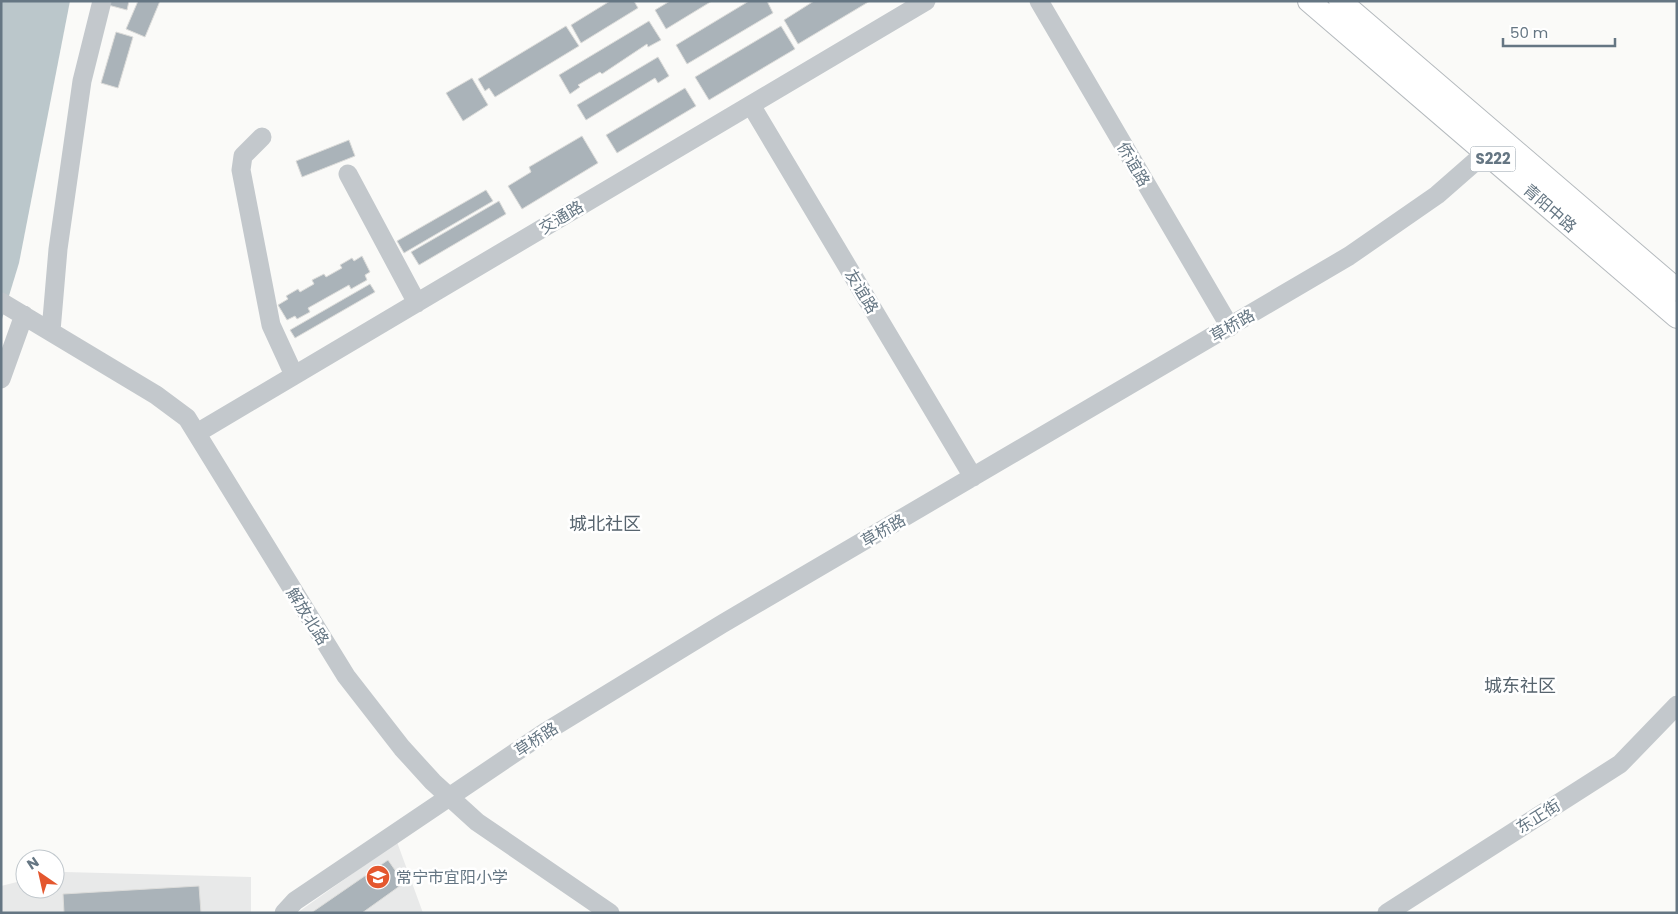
<svg xmlns="http://www.w3.org/2000/svg" width="1678" height="914" viewBox="0 0 1678 914" font-family="Poppins,'Noto Sans SC',sans-serif">
  <style>
    .built { fill: #e8e9e9 }
    .water { fill: #bbc7cb }
    .building { fill: #aab3b9; stroke: #dcdcda }
    .lines { fill: none; stroke-linecap: round; stroke-linejoin: round }
    .major-casing { stroke: #b5babe; stroke-width: 24 }
    .minor { stroke: #c3c8cc; stroke-width: 19 }
    .major { stroke: #fff; stroke-width: 22 }
    .labels { text-anchor: middle; stroke-width: 5; stroke-linejoin: round; paint-order: stroke }
    .shield { fill: #fff; stroke: #939fa8; stroke-width: 1 }
    .shield-label { font-size: 15px; font-weight: bold; fill: #657683 }
    .street-label { font-size: 16px; fill: #657683; stroke: #fff }
    .poi-label { font-size: 16px; fill: #657683; stroke: #fff; text-anchor: start }
    .neighbourhood-label { font-size: 18px; fill: #57646e; stroke: #fff }
  </style>
  <rect width="100%" height="100%" fill="#fafaf8"/>
  <path class="built" d="M 397,842 L 423,913 L 297,913 Z
    M 65,872 L 251,877 L 251,913 L 1,913 L 1,886 L 25,880 L 25,889 L 55,889 L 55,874 Z"/>
  <path class="water" d="M 1,1 L 70,1 L 19,263 L 1,322 Z"/>
  <path class="building" d="M 109,1 L 129,1 L 127,10 L 108,5 Z
    M 138,1 L 160,1 L 145,37 L 126,29 Z
    M 610,1 L 634,1 L 638,8 L 581,43 L 571,25 Z
    M 670,1 L 712,1 L 666,29 L 655,10 Z
    M 749,1 L 767,1 L 773,13 L 687,64 L 676,45 Z
    M 814,1 L 870,1 L 798,44 L 784,20 Z
    M 649,21 L 661,40 L 648,47 L 647,44 L 602,74 L 600,72 L 578,85 L 580,87 L 570,94 L 559,75 Z
    M 566,26 L 579,46 L 495,97 L 489,88 L 485,91 L 478,79 Z
    M 781,26 L 795,49 L 709,100 L 695,77 Z
    M 116,32 L 133,37 L 118,88 L 101,83 Z
    M 658,57 L 669,76 L 658,83 L 655,78 L 586,120 L 577,105 Z
    M 472,78 L 488,105 L 463,121 L 446,93 Z
    M 685,88 L 696,106 L 617,153 L 606,135 Z
    M 582,136 L 598,163 L 522,209 L 508,186 L 531,172 L 529,167 Z
    M 349,140 L 355,156 L 302,177 L 296,161 Z
    M 486,190 L 493,201 L 404,253 L 397,241 Z
    M 499,201 L 506,214 L 419,265 L 411,252 Z
    M 362,256 L 370,272 L 365,275 L 367,280 L 351,289 L 349,285 L 308,308 L 310,312 L 297,319 L 295,316 L 287,320 L 278,305 L 288,299 L 286,296 L 298,289 L 300,292 L 314,284 L 312,280 L 324,274 L 326,277 L 342,268 L 340,265 L 352,258 L 354,261 Z
    M 370,284 L 375,292 L 295,338 L 290,330 Z
    M 388,860 L 404,883 L 362,913 L 311,913 Z
    M 199,886 L 201,913 L 64,913 L 63,894 Z"/>
  <g class="lines">
    <g class="major-casing">
      <path id="major" d="M 1309,1 L 1677,317
        M 1340,1 L 1677,290"/>
    </g>
    <path class="minor" d="M 1039,1 L 1230,327
      M 751,105 L 973,477
      M 262,137 L 243,156 L 241,170 L 271,325 L 294,375
      M 348,174 L 417,303
      M 1,302 L 156,395 L 187,418 L 346,676 L 402,748 L 433,782 L 477,822 L 610,913
      M 51,331 L 58,249 L 82,81 L 102,1
      M 1,379 L 24,315
      M 197,433 L 926,1
      M 284,913 L 295,901 L 547,731 L 722,624 L 1349,256 L 1437,195 L 1485,153
      M 1387,913 L 1620,764 L 1677,705"/>
    <use href="#major" class="major"/>
  </g>
  <defs>
    <g id="school-disc" transform="scale(1.25)"><circle r="9.5" fill="#e4572e" stroke="#fff"/><path d="M0-5L7-2L0 1L-7-2ZM-4 1L0 2.5L4 1V4Q0 6-4 4Z" fill="#fff"/></g>
  </defs>
  <g fill-rule="evenodd">
    <use href="#school-disc" x="378" y="877"/>
  </g>
  <g class="labels">
    <rect class="shield" x="1470.5" y="146.5" width="45" height="25" rx="4"/>
    <g class="shield-label">
      <text x="1493" y="164">S222</text>
    </g>
    <g class="street-label">
      <text transform="translate(1134 164) rotate(60)" y="6">侨谊路</text>
      <text transform="translate(1550 208) rotate(41)" y="6">青阳中路</text>
      <text transform="translate(561 217) rotate(-31)" y="6">交通路</text>
      <text transform="translate(862 291) rotate(59)" y="6">友谊路</text>
      <text transform="translate(1232 325) rotate(-30)" y="6">草桥路</text>
      <text transform="translate(883 530) rotate(-30)" y="6">草桥路</text>
      <text transform="translate(308 616) rotate(58)" y="6">解放北路</text>
      <text transform="translate(536 739) rotate(-33)" y="6">草桥路</text>
      <text transform="translate(1538 816) rotate(-32)" y="6">东正街</text>
    </g>
    <g class="poi-label">
      <text x="396" y="883">常宁市宜阳小学</text>
    </g>
    <g class="neighbourhood-label">
      <text x="605" y="530">城北社区</text>
      <text x="1520" y="692">城东社区</text>
    </g>
  </g>
  <rect width="1678" height="914" fill="none" stroke="#657683" stroke-width="5"/>
  <g transform="translate(40 874) rotate(326)"><circle r="24" fill="#ffffff" stroke="#c1c8cd"/>
  <path d="M0-4L9 19L0 12L-9 19Z" fill="#e4572e"/>
  <text y="-8" font-size="14" font-weight="bold" text-anchor="middle" fill="#657683">N</text>
  </g>
  <path d="M1503 38v8h112v-8" fill="none" stroke="#657683" stroke-width="2.5"/>
  <text x="1510" y="38" font-size="15" fill="#657683" stroke="#ffffff" stroke-width="4" paint-order="stroke">50 m</text>
</svg>
